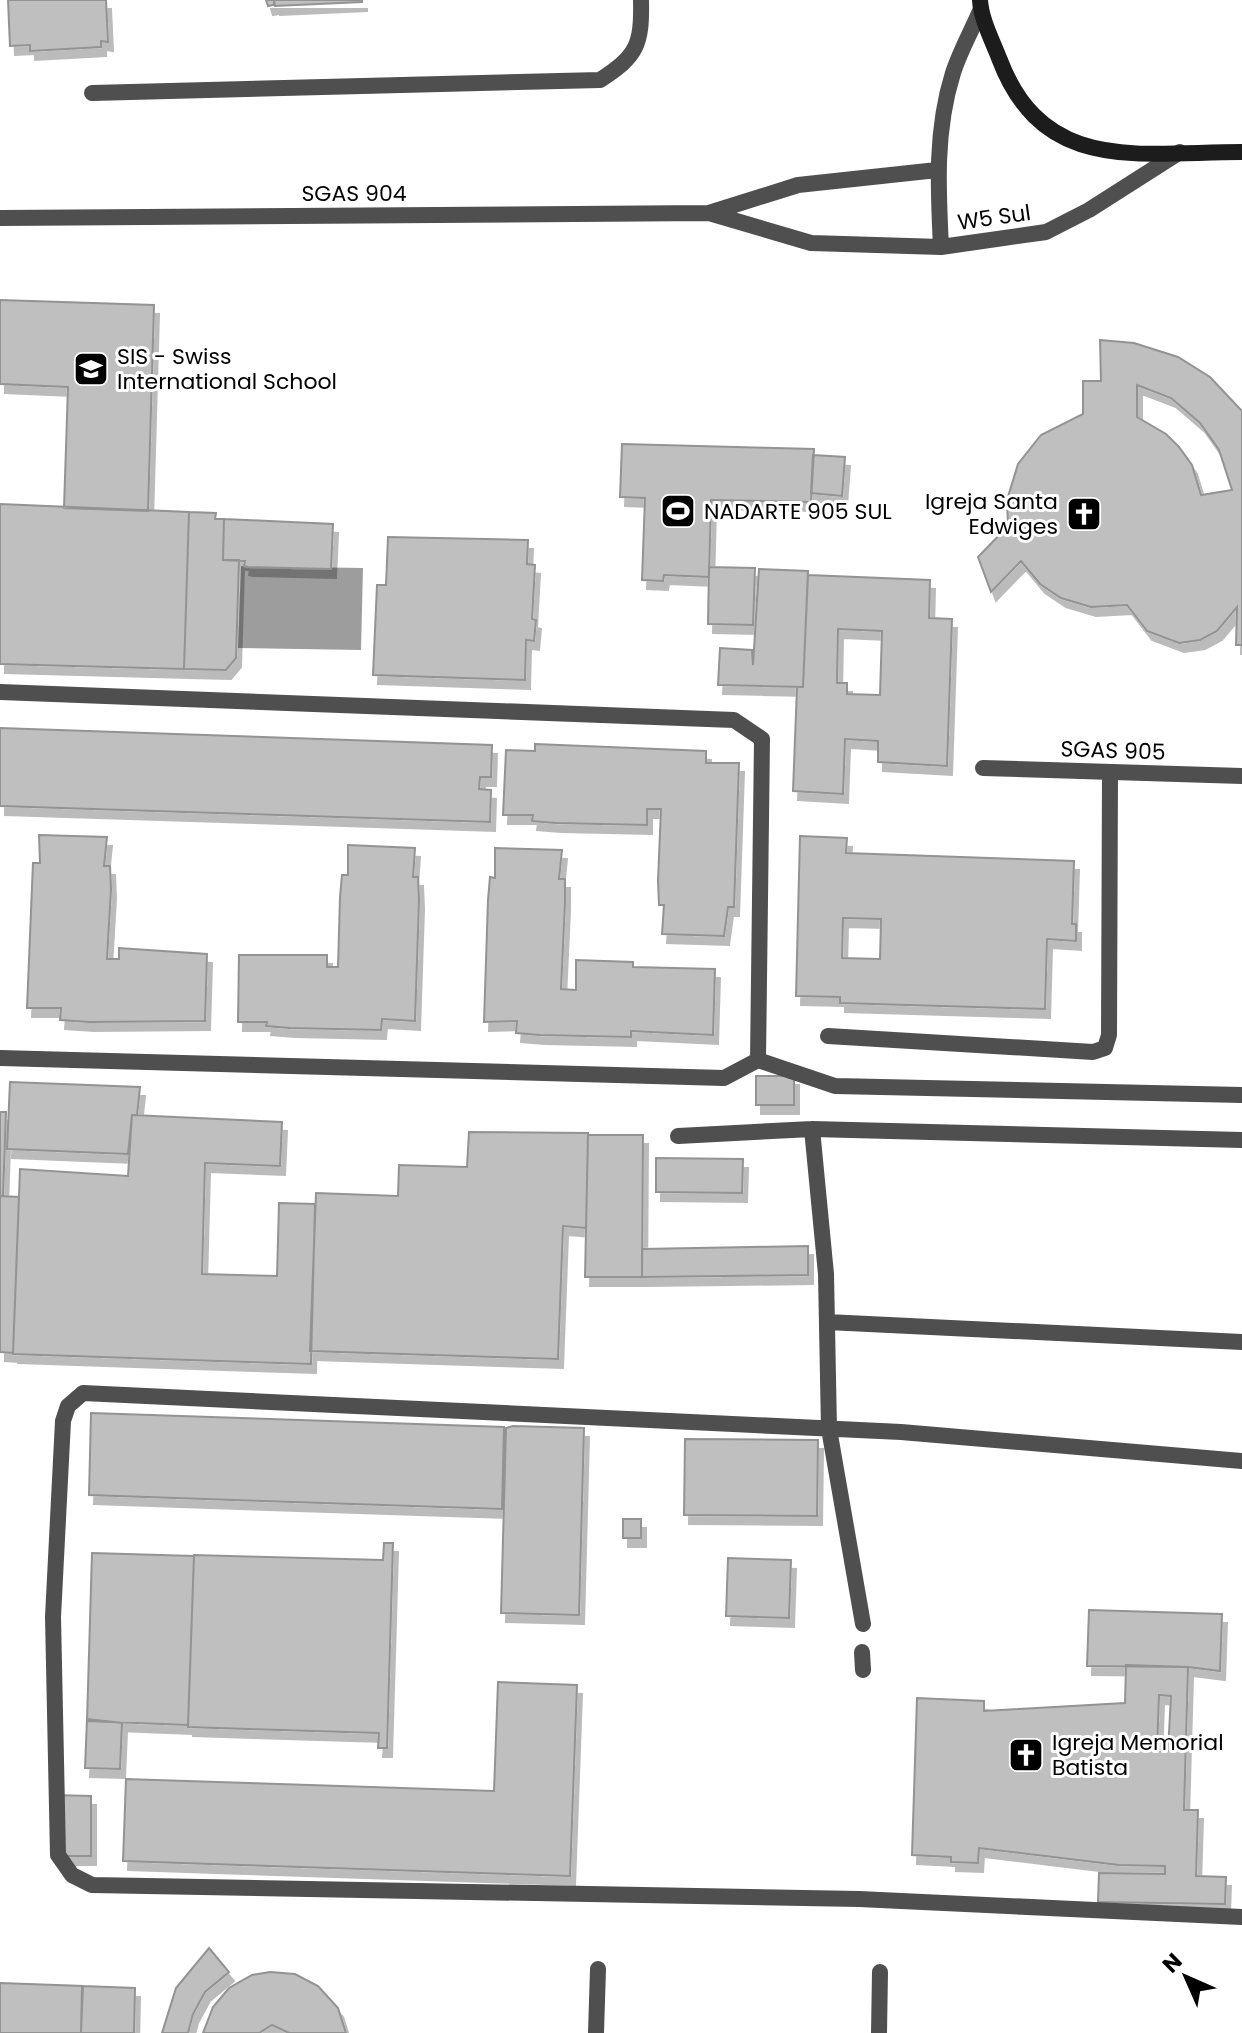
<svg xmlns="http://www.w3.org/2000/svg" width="1242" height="2033" viewBox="0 0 1242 2033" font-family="Poppins,sans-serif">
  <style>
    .water { fill: #9d9d9d }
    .building { fill: #bfbfbf; stroke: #939393; stroke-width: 2; fill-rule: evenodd; filter: url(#shadow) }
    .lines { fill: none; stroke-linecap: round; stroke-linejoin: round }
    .service { stroke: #4f4f4f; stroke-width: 16 }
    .minor { stroke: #4f4f4f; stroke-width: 16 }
    .secondary { stroke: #1c1c1c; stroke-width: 16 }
    .labels { text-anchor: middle; stroke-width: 6; stroke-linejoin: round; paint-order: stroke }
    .street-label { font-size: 22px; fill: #000; stroke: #fff }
    .poi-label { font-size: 22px; fill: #000; stroke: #fff; text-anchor: start }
  </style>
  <defs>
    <filter id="shadow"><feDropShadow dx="5" dy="9" stdDeviation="0" flood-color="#0004"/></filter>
  </defs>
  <rect width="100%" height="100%" fill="#fff"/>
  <path class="water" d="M 241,566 L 363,568 L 361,650 L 238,648 Z"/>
  <path class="building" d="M 8,0 L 106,0 L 108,42 L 101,41 L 101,47 L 30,51 L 30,45 L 10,46 Z
    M 266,0 L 362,0 L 362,2 L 275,6 L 274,1 L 274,5 L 268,6 Z
    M 0,300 L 154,305 L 148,511 L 64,508 L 68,387 L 0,384 Z
    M 1100,340 L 1134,343 L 1178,357 L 1210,377 L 1242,411 L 1242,645 L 1236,645 L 1237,607 L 1217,631 L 1200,640 L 1179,643 L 1147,631 L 1127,605 L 1091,607 L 1061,598 L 1040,584 L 1021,561 L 991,592 L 978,557 L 1008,526 L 1007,500 L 1018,464 L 1041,435 L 1083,414 L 1083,381 L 1101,381 ZM 1137,385 L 1171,398 L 1200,423 L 1219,450 L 1232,490 L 1201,495 L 1192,465 L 1179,447 L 1166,434 L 1137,417 Z
    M 622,444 L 814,449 L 811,502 L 711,500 L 709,577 L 664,575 L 663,581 L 642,580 L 645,498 L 620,497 Z
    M 813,455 L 845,457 L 842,496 L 811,493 Z
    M 0,504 L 189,512 L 184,669 L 0,664 Z
    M 189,512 L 216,513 L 215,519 L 224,519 L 223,560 L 239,560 L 236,658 L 226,670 L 184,669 Z
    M 224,519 L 333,524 L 331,569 L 248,567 L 244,566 L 245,561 L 223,560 Z
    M 388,537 L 528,540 L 527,564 L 535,565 L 532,619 L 536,620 L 534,641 L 526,640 L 525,680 L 373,675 L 377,585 L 386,585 Z
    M 709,567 L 755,568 L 753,625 L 708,624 Z
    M 759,569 L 808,571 L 803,687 L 718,685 L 720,648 L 752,650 L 753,665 Z
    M 808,575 L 930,580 L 929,618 L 952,619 L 947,766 L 878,762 L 878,741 L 845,739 L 843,794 L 793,791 L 797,687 L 803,687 ZM 838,629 L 882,631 L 880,695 L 847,694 L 847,683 L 837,683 Z
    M 0,728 L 492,745 L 491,777 L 480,777 L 479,789 L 491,790 L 490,822 L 0,806 Z
    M 535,744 L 706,751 L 706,763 L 739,763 L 734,907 L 728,907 L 724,936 L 662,934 L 664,905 L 659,905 L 658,881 L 661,809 L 647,809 L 647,825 L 556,823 L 532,821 L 533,815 L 503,815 L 506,750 L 535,751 Z
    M 39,835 L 107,837 L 104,866 L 110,866 L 111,889 L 107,959 L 119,959 L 119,948 L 207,954 L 205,1021 L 89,1022 L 60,1020 L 61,1008 L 27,1008 L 32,887 L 33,863 L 40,863 Z
    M 800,836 L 847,838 L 846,853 L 1074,861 L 1072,924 L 1076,924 L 1076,941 L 1047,939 L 1045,1009 L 840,1003 L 840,997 L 796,996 ZM 843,918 L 881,919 L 880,959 L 842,958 Z
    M 348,845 L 415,848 L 413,877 L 418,877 L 419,900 L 415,1021 L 382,1019 L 381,1030 L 290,1028 L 266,1026 L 267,1022 L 238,1022 L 239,955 L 327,955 L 327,967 L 338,967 L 340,897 L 342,875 L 348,875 Z
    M 495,848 L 562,850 L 559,879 L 565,879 L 565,902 L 561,989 L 576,990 L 576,960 L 633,962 L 633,967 L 715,969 L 713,1035 L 631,1031 L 631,1037 L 540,1035 L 516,1033 L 517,1021 L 484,1022 L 488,900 L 490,877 L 495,878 Z
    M 756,1076 L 794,1076 L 794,1105 L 756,1105 Z
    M 10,1082 L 140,1087 L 137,1115 L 132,1115 L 128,1154 L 7,1149 Z
    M 0,1112 L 6,1112 L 3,1196 L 0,1196 Z
    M 132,1115 L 282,1122 L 280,1166 L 205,1163 L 202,1274 L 277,1276 L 279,1203 L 315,1204 L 311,1364 L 13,1354 L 20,1169 L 128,1176 Z
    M 469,1132 L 588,1133 L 586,1228 L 563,1226 L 558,1359 L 310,1351 L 316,1193 L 398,1196 L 399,1165 L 467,1167 Z
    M 588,1135 L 643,1135 L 642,1277 L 585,1277 Z
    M 656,1158 L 743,1159 L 742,1193 L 656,1192 Z
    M 0,1196 L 19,1197 L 13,1353 L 0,1352 Z
    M 808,1246 L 808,1275 L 642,1277 L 642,1249 Z
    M 91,1413 L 504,1427 L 502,1509 L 89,1495 Z
    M 513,1426 L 584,1428 L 579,1615 L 501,1613 L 506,1428 Z
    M 685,1439 L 818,1440 L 817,1516 L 684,1515 Z
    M 623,1519 L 641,1519 L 641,1538 L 623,1538 Z
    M 384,1543 L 393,1543 L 387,1748 L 378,1748 L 379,1733 L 188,1727 L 194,1555 L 383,1560 Z
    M 92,1553 L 194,1556 L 188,1725 L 87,1721 Z
    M 728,1558 L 791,1560 L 789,1618 L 726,1616 Z
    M 1089,1610 L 1222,1614 L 1220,1671 L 1188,1667 L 1087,1666 Z
    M 1126,1665 L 1188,1667 L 1184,1810 L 1198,1810 L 1196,1876 L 1226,1877 L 1225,1904 L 1098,1902 L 1099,1873 L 1165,1874 L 1165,1866 L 1119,1865 L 979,1848 L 978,1863 L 951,1862 L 951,1857 L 912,1855 L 917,1698 L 984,1701 L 984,1711 L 1125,1703 ZM 1159,1695 L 1171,1696 L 1168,1751 L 1157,1751 Z
    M 498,1682 L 577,1685 L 570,1876 L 123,1861 L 126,1779 L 494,1791 Z
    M 87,1719 L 122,1723 L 120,1769 L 85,1768 Z
    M 53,1795 L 91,1796 L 91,1856 L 52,1856 Z
    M 209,1948 L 229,1972 L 205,1992 L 193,2014 L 188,2033 L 162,2033 L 176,1988 Z
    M 270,1972 L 295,1974 L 318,1986 L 338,2008 L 346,2033 L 289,2033 L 272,2025 L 259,2033 L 203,2033 L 213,2007 L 229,1988 L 252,1975 Z
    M 0,1983 L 83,1986 L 81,2033 L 0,2033 Z
    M 82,1986 L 135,1988 L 134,2033 L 81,2033 Z"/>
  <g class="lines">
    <path class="service" d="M 92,93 L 600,80 C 637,56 642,45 641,0
      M 0,692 L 734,720 L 762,739 L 758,1060
      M 983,768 L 1242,776
      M 828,1036 L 1093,1052 L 1105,1048 L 1109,1035 L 1110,772
      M 0,1058 L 724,1078 L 758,1060 L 835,1086 L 1242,1095
      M 812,1129 L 826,1274 L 829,1429 L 863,1624
      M 678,1136 L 812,1129 L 1242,1140
      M 827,1322 L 1242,1342
      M 1242,1461 L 901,1432 L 83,1393 L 68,1406 L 63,1421 L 53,1617 L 58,1855 L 72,1875 L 92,1885 L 859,1899 L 1242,1917
      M 862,1652 L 863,1670
      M 596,2033 L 598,1969
      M 879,2033 L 880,1972"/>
    <path class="minor" d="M 981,9 C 972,30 960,51 953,73 C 935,130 938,188 941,247 L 1046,232 L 1089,210 L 1180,152
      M 709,213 L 798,185 L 937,170
      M 0,218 L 709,213 L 811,243 L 941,247"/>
    <path class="secondary" d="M 980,0 C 981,19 992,40 999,58 C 1043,175 1139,152 1242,152"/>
  </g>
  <defs>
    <g id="school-square" transform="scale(1.8)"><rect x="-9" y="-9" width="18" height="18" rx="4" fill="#000" stroke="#fff"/><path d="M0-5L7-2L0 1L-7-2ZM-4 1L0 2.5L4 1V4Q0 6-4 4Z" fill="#fff"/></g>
    <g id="stadium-square" transform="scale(1.8)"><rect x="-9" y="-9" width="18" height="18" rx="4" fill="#000" stroke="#fff"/><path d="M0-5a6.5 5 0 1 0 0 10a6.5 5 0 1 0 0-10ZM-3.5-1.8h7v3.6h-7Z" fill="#fff"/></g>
    <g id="church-square" transform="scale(1.8)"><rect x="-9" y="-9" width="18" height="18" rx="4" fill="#000" stroke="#fff"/><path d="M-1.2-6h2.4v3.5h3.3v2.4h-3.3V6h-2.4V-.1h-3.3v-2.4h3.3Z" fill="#fff"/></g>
  </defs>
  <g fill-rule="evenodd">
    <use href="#school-square" x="91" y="369"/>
    <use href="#stadium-square" x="678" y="511"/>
    <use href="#church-square" x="1084" y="514"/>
    <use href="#church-square" x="1026" y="1755"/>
  </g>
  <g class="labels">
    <g class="street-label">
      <text x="354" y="201">SGAS 904</text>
      <text transform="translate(994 217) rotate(-8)" y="8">W5 Sul</text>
      <text transform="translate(1113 750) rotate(2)" y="8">SGAS 905</text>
    </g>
    <g class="poi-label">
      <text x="117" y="364">SIS - Swiss<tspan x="117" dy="25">International School</tspan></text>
      <text x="1058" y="509" text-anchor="end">Igreja Santa<tspan x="1058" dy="25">Edwiges</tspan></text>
      <text x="704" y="519">NADARTE 905 SUL</text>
      <text x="1052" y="1750">Igreja Memorial<tspan x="1052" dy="25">Batista</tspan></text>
    </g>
  </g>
  <g transform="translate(1186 1977) rotate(315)" stroke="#ffffff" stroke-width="6" paint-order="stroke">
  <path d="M0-6L14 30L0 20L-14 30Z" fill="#000000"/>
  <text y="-12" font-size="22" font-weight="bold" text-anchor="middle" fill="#000000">N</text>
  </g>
</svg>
